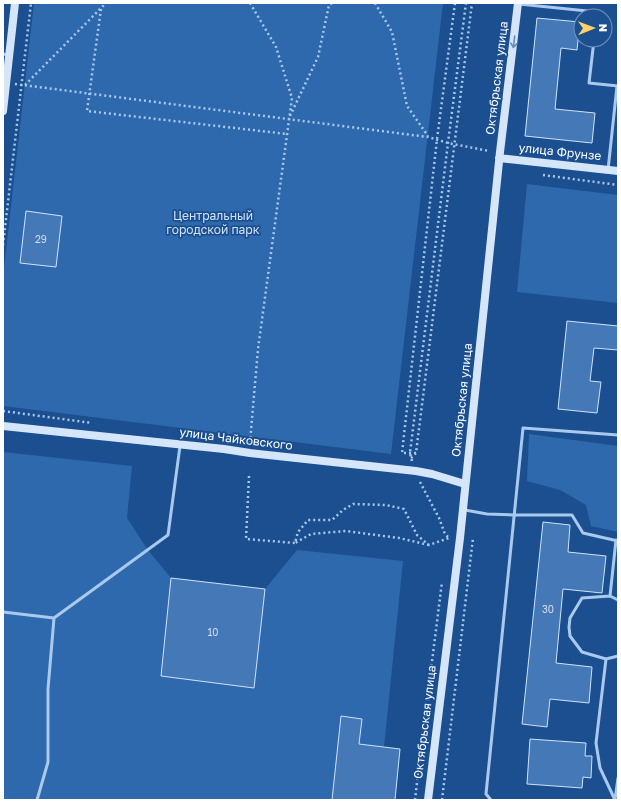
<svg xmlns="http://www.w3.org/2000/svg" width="621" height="803" viewBox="0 0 621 803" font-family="'Golos Text',sans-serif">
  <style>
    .green { fill: #2e69ad }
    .building { fill: #4478b7; stroke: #cfe3fa }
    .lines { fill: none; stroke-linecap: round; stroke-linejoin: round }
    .path { stroke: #a9c9ee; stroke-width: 2.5; stroke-dasharray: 2 3; stroke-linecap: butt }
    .lane { stroke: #a9c9ee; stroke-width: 3 }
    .secondary { stroke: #d6e6fa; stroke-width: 8 }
    .oneway { stroke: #668bba }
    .labels { text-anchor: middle; stroke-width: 3.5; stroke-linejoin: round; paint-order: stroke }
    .number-label { font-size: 10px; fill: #d0dded }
    .street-label { font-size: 12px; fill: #fff; stroke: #1b4f8f }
    .park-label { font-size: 12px; fill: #cfe3fa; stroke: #1b4f8f }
  </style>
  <rect width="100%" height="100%" fill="#1b4f8f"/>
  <path class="green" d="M 34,3 L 443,3 L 391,454 L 3,406 L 3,277 Z
    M 527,184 L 618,195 L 618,303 L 517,292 Z
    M 529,434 L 618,446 L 618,532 L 591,526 L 586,505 L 560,490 L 527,481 Z
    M 3,452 L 132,466 L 127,518 L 148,550 L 171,578 L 265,589 L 297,550 L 403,561 L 384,747 L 400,749 L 395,800 L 3,800 Z"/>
  <path class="building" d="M 537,18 L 580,22 L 577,50 L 561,48 L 555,109 L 595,113 L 592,143 L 525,136 Z
    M 26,211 L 62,216 L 56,267 L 20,263 Z
    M 567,321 L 618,326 L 618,350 L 594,348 L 590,381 L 601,382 L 597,413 L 558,409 Z
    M 543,522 L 570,525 L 568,552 L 606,556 L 602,593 L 563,589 L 556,663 L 592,667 L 589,703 L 550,699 L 547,727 L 522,724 Z
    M 171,578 L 265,589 L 254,688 L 161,676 Z
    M 341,716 L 362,719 L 359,744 L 400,749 L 395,800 L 332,800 Z
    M 530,739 L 586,743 L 585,756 L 592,756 L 591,778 L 583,777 L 582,788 L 527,784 Z"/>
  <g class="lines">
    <path class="path" d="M 250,3 L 276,47 L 292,98 L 258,349 L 250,442
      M 375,3 L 392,32 L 407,106 L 428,136
      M 101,9 L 87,111 L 287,134
      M 15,84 L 428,137 L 448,143 L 489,151
      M 25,85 L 106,3
      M 290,116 L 318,57 L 329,5 L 332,3
      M 543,175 L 618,185
      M 3,245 L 31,3
      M 3,411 L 92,423
      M 416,453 L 402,453 L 437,139 L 455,3
      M 411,458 L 416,453 L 472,3
      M 412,461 L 410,453 L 448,143 L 466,3
      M 249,476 L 246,539 L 295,543
      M 420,482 L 439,518 L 445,534 L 449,538 L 449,539
      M 429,545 L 399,538 L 346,531 L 311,534 L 295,543 L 298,532 L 308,520 L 332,520 L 343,510 L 353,504 L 386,505 L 404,509 L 417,535 L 429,545 L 449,538
      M 415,800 L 419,765 L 442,582
      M 442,800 L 473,538"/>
    <path class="lane" d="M 519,4 L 597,12 L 596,16
      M 594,40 L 589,83 L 618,86
      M 3,54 L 9,55
      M 608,170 L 617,86
      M 465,510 L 487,514 L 514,515 L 572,515 L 583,533 L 618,541
      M 610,596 L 616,540
      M 618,600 L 610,596 L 582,598 L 570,618 L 569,627 L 570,636 L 582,652 L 606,659 L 618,656
      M 3,612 L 54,618 L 168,535 L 180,446
      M 606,659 L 596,743 L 600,768 L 615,800
      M 37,800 L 48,762 L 48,689 L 54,618
      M 491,800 L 486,794 L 523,428 L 618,435
      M 615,800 L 618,778"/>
    <path class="secondary" d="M 3,111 L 15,3
      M 499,158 L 618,171
      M 3,426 L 224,449 L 250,453 L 416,471 L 432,474 L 465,484
      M 428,800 L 460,538 L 500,152 L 518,3"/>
  </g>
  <defs><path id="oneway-shaft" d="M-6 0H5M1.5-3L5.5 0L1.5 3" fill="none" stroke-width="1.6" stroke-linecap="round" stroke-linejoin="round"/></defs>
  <use class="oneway" href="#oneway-shaft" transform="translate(514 42) rotate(97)"/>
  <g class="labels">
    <g class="number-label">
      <text x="41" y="243">29</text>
      <text x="548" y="613">30</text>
      <text x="213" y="636">10</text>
    </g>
    <g class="street-label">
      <text transform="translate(497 78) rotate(-83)" y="4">Октябрьская улица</text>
      <text transform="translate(560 152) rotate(6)" y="4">улица Фрунзе</text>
      <text transform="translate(462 400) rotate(-84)" y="4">Октябрьская улица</text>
      <text transform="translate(236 439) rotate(7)" y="4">улица Чайковского</text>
      <text transform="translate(425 722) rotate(-83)" y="4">Октябрьская улица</text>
    </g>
    <g class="park-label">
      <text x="213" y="220">Центральный<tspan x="213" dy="14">городской парк</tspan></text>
    </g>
  </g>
  <rect width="621" height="803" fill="none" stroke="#ffffff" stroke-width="8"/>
  <g transform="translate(593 28) rotate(89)"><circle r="19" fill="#1b4f8f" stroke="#7695bc"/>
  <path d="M0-3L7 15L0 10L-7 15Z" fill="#ffd166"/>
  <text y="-6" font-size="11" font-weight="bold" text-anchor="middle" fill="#ffffff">N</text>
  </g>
</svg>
